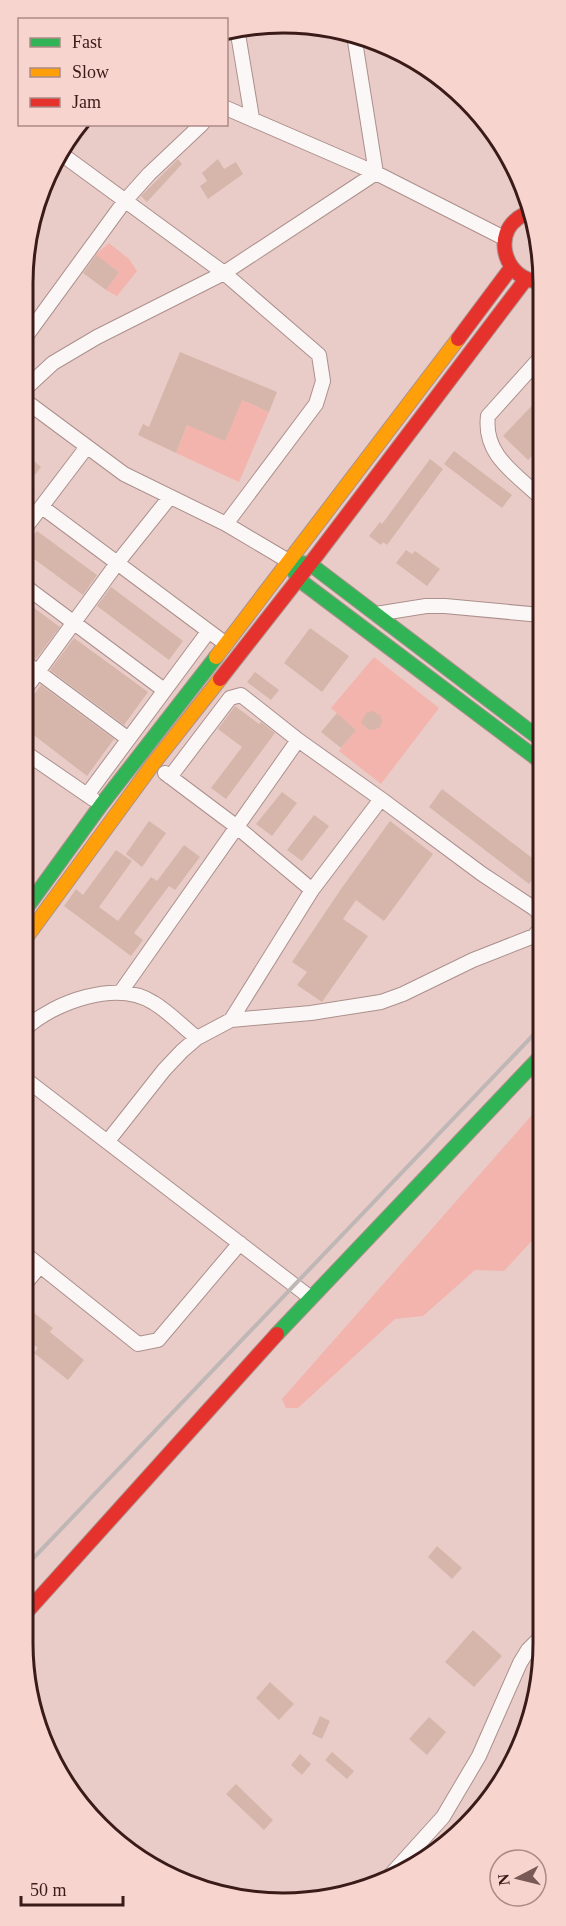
<svg xmlns="http://www.w3.org/2000/svg" width="566" height="1926" viewBox="0 0 566 1926" font-family="Georgia,serif">
  <style>
    .green { fill: #f2b4ac }
    .building { fill: #d6b6aa }
    .lines { fill: none; stroke-linecap: round; stroke-linejoin: round }
    .street-casing { stroke: #ab908c; stroke-width: 16 }
    .fast-casing { stroke: #ab908c; stroke-width: 16 }
    .slow-casing { stroke: #ab908c; stroke-width: 16 }
    .jam-casing { stroke: #ab908c; stroke-width: 16 }
    .street { stroke: #fcf7f7; stroke-width: 14 }
    .fast { stroke: #30b455; stroke-width: 14 }
    .slow { stroke: #ff9f0a; stroke-width: 14 }
    .jam { stroke: #e5322d; stroke-width: 14 }
    .rail { stroke: #bfb7b5; stroke-width: 4 }
    .rim { fill: none; stroke: #3b1b18; stroke-width: 3 }
  </style>
  <rect width="100%" height="100%" fill="#e9ccc8"/>
  <path class="green" d="M 109,243 L 129,259 L 137,271 L 117,296 L 106,290 L 119,272 L 95,255 Z
    M 204,383 L 269,412 L 239,482 L 176,453 Z
    M 374,657 L 439,708 L 381,784 L 339,751 L 356,730 L 331,708 Z
    M 540,1106 L 539,1233 L 504,1271 L 475,1270 L 423,1316 L 395,1319 L 298,1408 L 286,1408 L 282,1399 Z"/>
  <path class="building" d="M 178,159 L 182,164 L 147,202 L 141,196 Z
    M 218,159 L 224,169 L 236,162 L 243,174 L 208,199 L 200,186 L 207,181 L 202,173 Z
    M 96,255 L 119,272 L 106,290 L 83,273 Z
    M 180,352 L 277,392 L 269,412 L 242,400 L 225,441 L 187,425 L 176,453 L 138,435 L 143,424 L 149,427 Z
    M 541,396 L 541,447 L 528,460 L 503,436 Z
    M 454,451 L 512,495 L 502,508 L 444,464 Z
    M 27,455 L 41,467 L 27,485 Z
    M 430,459 L 443,469 L 387,545 L 383,542 L 381,545 L 369,536 L 380,522 L 382,524 Z
    M 37,531 L 97,575 L 83,595 L 26,553 L 26,545 Z
    M 406,550 L 412,554 L 415,551 L 440,569 L 427,586 L 396,563 Z
    M 111,587 L 183,641 L 169,660 L 97,606 Z
    M 26,602 L 60,627 L 36,659 L 26,653 Z
    M 310,628 L 349,656 L 322,692 L 284,663 Z
    M 74,638 L 148,692 L 124,725 L 50,670 Z
    M 255,672 L 279,690 L 271,700 L 247,682 Z
    M 41,685 L 114,739 L 87,776 L 26,729 L 26,705 Z
    M 235,706 L 259,724 L 261,722 L 275,733 L 226,799 L 211,788 L 242,747 L 218,729 Z
    M 372,711 L 380,715 L 382,721 L 380,727 L 374,730 L 368,729 L 361,723 L 366,713 Z
    M 337,713 L 356,730 L 341,748 L 321,732 Z
    M 442,789 L 540,864 L 540,869 L 529,884 L 429,807 Z
    M 282,792 L 297,803 L 272,836 L 256,824 Z
    M 314,815 L 329,826 L 302,861 L 287,850 Z
    M 149,821 L 166,833 L 142,867 L 126,854 Z
    M 390,821 L 433,854 L 384,921 L 356,900 L 343,919 L 368,936 L 322,1002 L 297,985 L 307,972 L 292,962 L 341,889 Z
    M 184,845 L 200,857 L 175,890 L 169,886 L 134,933 L 143,940 L 131,956 L 64,906 L 76,889 L 83,895 L 116,850 L 132,861 L 99,907 L 118,921 L 151,877 L 157,881 Z
    M 24,1305 L 53,1328 L 50,1332 L 84,1360 L 68,1380 L 34,1353 L 38,1348 L 24,1337 Z
    M 437,1546 L 462,1568 L 452,1579 L 428,1557 Z
    M 473,1630 L 502,1656 L 474,1687 L 445,1662 Z
    M 270,1682 L 294,1704 L 279,1720 L 256,1698 Z
    M 320,1716 L 330,1721 L 322,1739 L 312,1734 Z
    M 429,1717 L 446,1732 L 427,1755 L 409,1739 Z
    M 332,1752 L 354,1771 L 347,1779 L 325,1760 Z
    M 300,1754 L 311,1764 L 302,1775 L 291,1765 Z
    M 236,1784 L 273,1820 L 264,1830 L 226,1794 Z"/>
  <g class="lines">
    <g class="street-casing">
      <path id="street" d="M 237,28 L 252,118
        M 226,108 L 376,173 L 504,238
        M 60,153 L 224,273 L 319,355 L 323,381 L 316,404 L 226,524
        M 27,335 L 124,202 L 149,174 L 202,124
        M 27,387 L 53,363 L 97,337 L 224,273 L 376,173 L 354,35
        M 27,402 L 124,474 L 226,524 L 290,562
        M 541,498 C 515,473 483,455 488,416 L 541,357
        M 42,507 L 226,644
        M 26,527 L 86,448
        M 26,587 L 164,690
        M 376,614 L 426,606 L 445,606 L 541,615
        M 26,663 L 127,738
        M 26,688 L 118,562 L 170,497
        M 26,753 L 93,799
        M 165,773 L 237,827 L 312,890
        M 170,777 L 230,698 L 241,695 L 298,740 L 381,799 L 482,874 L 535,909 L 540,915
        M 87,795 L 208,632
        M 120,993 L 298,740
        M 231,1020 L 312,890 L 381,799
        M 25,1029 C 54,1002 117,979 154,1003 C 169,1012 183,1027 197,1038
        M 24,1078 L 311,1298
        M 108,1141 L 164,1070 L 182,1051 L 197,1038 L 231,1020 L 311,1013 L 381,1002 L 403,994 L 473,960 L 534,936 L 540,929
        M 24,1253 L 138,1344 L 158,1340 L 240,1243
        M 24,1285 L 40,1266
        M 387,1879 L 443,1817 L 479,1756 L 520,1663 L 528,1650 L 539,1639"/>
    </g>
    <g class="fast-casing">
      <path id="fast" d="M 298,563 L 310,564 L 540,739
        M 292,567 L 298,579 L 540,761
        M 25,910 L 101,805 L 216,657
        M 277,1334 L 540,1057"/>
    </g>
    <g class="slow-casing">
      <path id="slow" d="M 216,657 L 458,339
        M 25,939 L 153,764 L 220,679"/>
    </g>
    <g class="jam-casing">
      <path id="jam" d="M 530,212 C 526,214 520,216 517,219 C 496,235 503,269 527,279 C 531,281 536,281 541,282
        M 458,339 L 511,268
        M 220,679 L 310,564 L 526,279
        M 23,1616 L 277,1334"/>
    </g>
    <use href="#street" class="street"/>
    <use href="#fast" class="fast"/>
    <use href="#slow" class="slow"/>
    <use href="#jam" class="jam"/>
    <path class="rail" d="M 23,1569 L 540,1028"/>
  </g>
  <path d="M0 0H566V1926H0ZM283 33H283A250 250 0 0 1 533 283V1643A250 250 0 0 1 283 1893H283A250 250 0 0 1 33 1643V283A250 250 0 0 1 283 33Z" fill="#f8d4cf" fill-rule="evenodd"/>
  <path class="rim" d="M283 33H283A250 250 0 0 1 533 283V1643A250 250 0 0 1 283 1893H283A250 250 0 0 1 33 1643V283A250 250 0 0 1 283 33Z"/>
  <rect x="18" y="18" width="210" height="108" fill="#f8d4cf" stroke="#ac8a86" stroke-width="1.5"/>
  <rect x="30" y="38" width="30" height="9" fill="#30b455" stroke="#ac8a86" stroke-width="1.5"/>
  <text x="72" y="48" font-size="18" fill="#3b1b18">Fast</text>
  <rect x="30" y="68" width="30" height="9" fill="#ff9f0a" stroke="#ac8a86" stroke-width="1.5"/>
  <text x="72" y="78" font-size="18" fill="#3b1b18">Slow</text>
  <rect x="30" y="98" width="30" height="9" fill="#e5322d" stroke="#ac8a86" stroke-width="1.5"/>
  <text x="72" y="108" font-size="18" fill="#3b1b18">Jam</text>
  <g transform="translate(518 1878) rotate(263)"><circle r="28" fill="#f8d4cf" stroke="#ac8a86" stroke-width="1.5"/>
  <path d="M0-4.5L10 22L0 15L-10 22Z" fill="#785956"/>
  <text y="-9" font-size="16" font-weight="bold" text-anchor="middle" fill="#3b1b18">N</text>
  </g>
  <path d="M21 1896v9h102v-9" fill="none" stroke="#3b1b18" stroke-width="3"/>
  <text x="30" y="1896" font-size="18" fill="#3b1b18" stroke="#f8d4cf" stroke-width="4.5" paint-order="stroke">50 m</text>
</svg>
